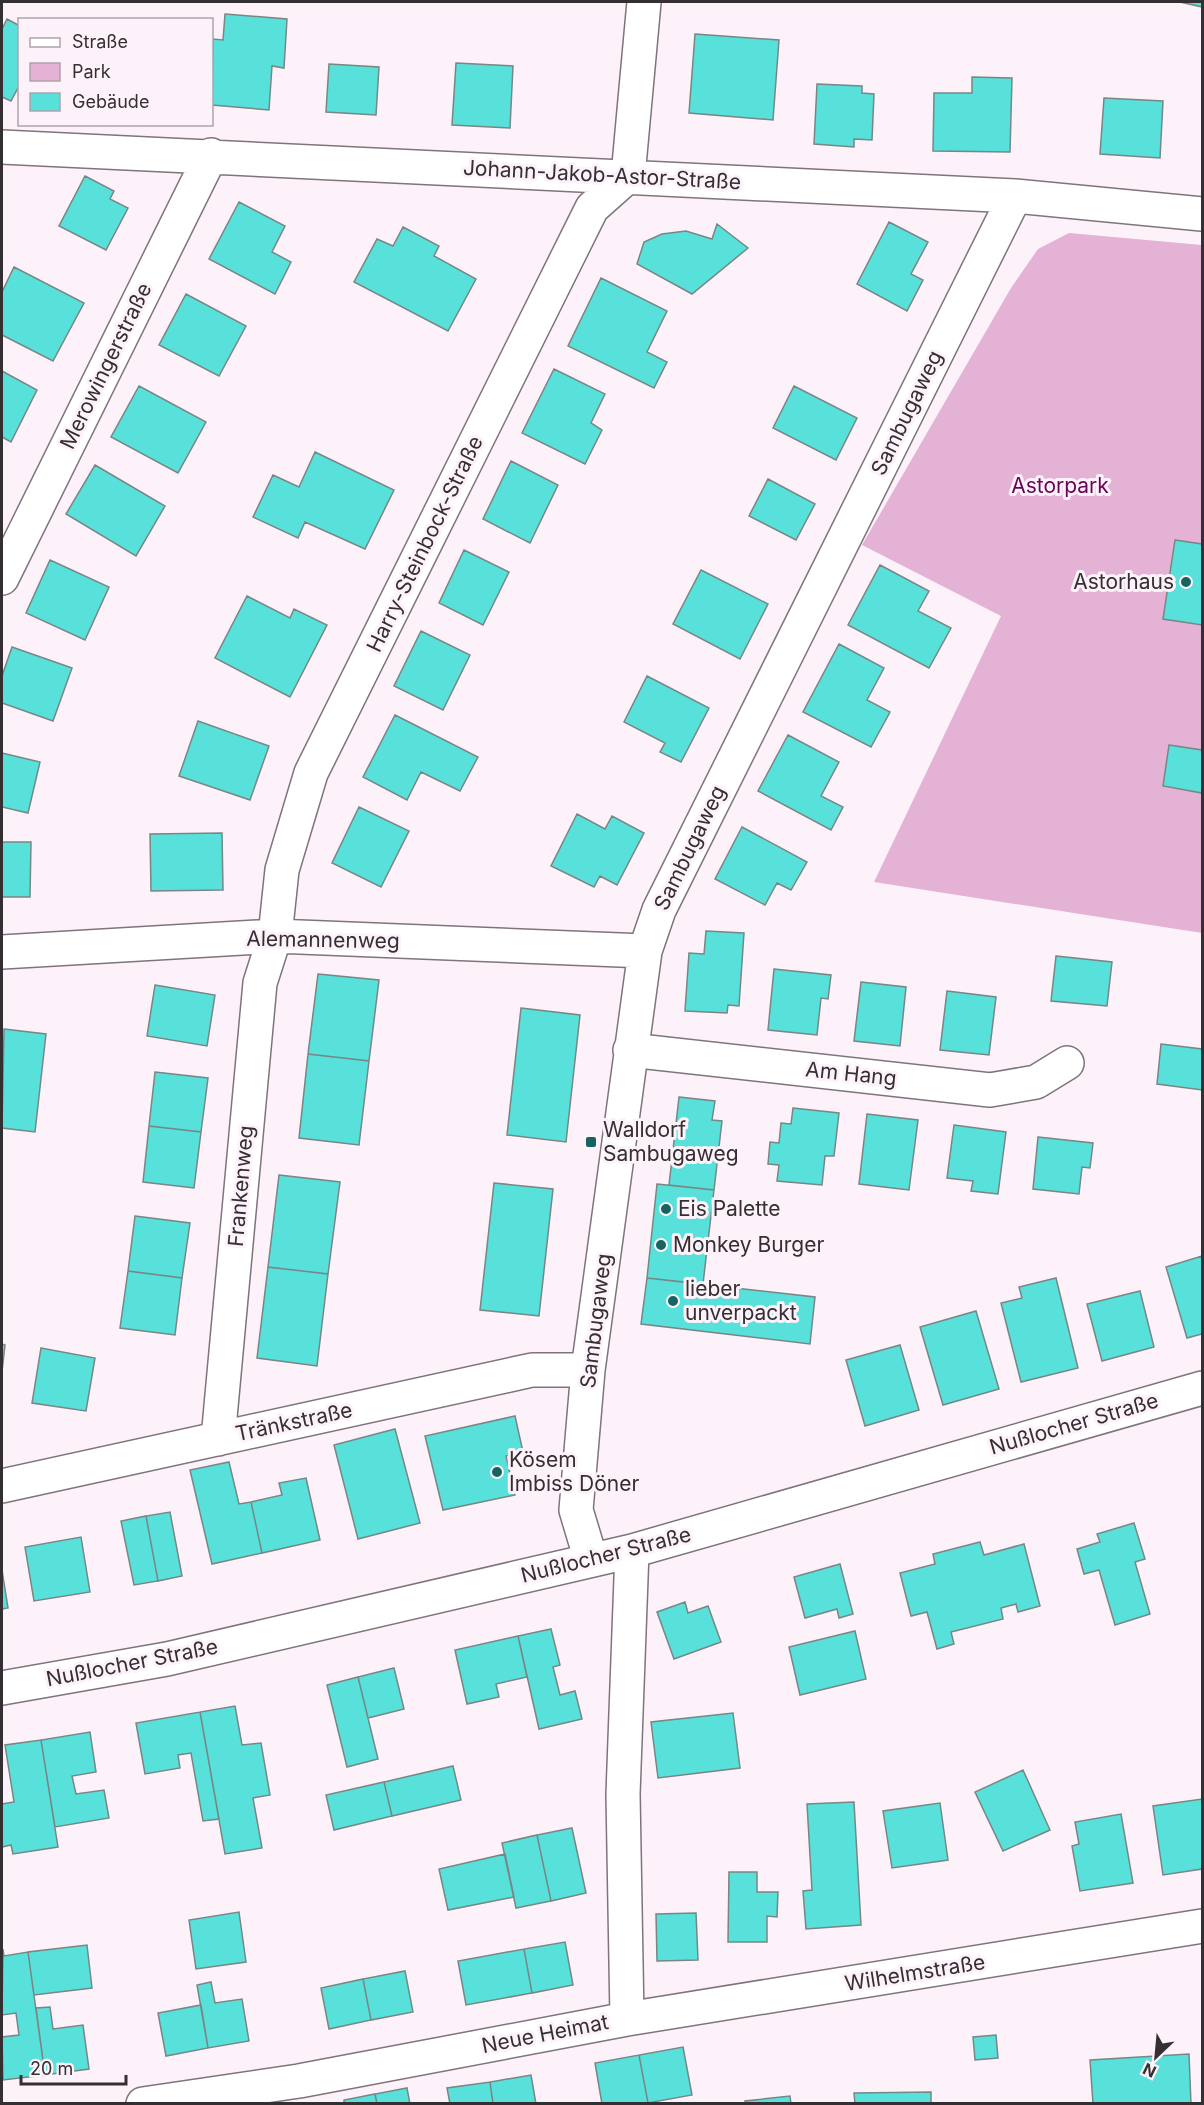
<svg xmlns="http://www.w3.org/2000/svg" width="1204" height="2105" viewBox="0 0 1204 2105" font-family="Inter,sans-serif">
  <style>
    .green { fill: #e4b2d5 }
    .building { fill: #58e0da; stroke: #788685; stroke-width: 1.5 }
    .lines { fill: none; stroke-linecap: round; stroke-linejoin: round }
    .minor-casing { stroke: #7f747b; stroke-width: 36 }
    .minor { stroke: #fff; stroke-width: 33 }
    .poi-dot { fill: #166461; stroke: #fef2fa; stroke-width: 2 }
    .labels { text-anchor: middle; stroke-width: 6; stroke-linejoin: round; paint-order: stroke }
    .street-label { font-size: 21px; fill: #342f32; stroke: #fef2fa }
    .park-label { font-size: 21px; fill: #660656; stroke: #fef2fa }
    .poi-label { font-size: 21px; fill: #342f32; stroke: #fef2fa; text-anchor: start }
  </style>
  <rect width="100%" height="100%" fill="#fef2fa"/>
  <path class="green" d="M 1069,233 L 1202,245 L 1202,933 L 874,882 L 1001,616 L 862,545 L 1011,288 L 1038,249 Z"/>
  <path class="building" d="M 1180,2 L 1202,2 L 1202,7 Z
    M 225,14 L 287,19 L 284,68 L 272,66 L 269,110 L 212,105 L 213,39 L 223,40 Z
    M 7,19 L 20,26 L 20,84 L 11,101 L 2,97 L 2,29 Z
    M 695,34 L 779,40 L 773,120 L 689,113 Z
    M 456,63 L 513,66 L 510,128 L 452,125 Z
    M 329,64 L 379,67 L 376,115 L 326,112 Z
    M 972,77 L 1012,78 L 1010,152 L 933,151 L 934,93 L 972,93 Z
    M 817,84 L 862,86 L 862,93 L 874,94 L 872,140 L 854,139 L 854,147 L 814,144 Z
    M 1104,98 L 1163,101 L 1160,158 L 1100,154 Z
    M 85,176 L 114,191 L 110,199 L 128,208 L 106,250 L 59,226 Z
    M 239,202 L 285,226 L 272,252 L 291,262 L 275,294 L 209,259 Z
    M 889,222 L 928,242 L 911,274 L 923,280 L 907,311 L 857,284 Z
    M 717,224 L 748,248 L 692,294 L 637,264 L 644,242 L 662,234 L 686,231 L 712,239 Z
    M 403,227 L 439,246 L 434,256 L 476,279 L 448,331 L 354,282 L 377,239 L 393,246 Z
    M 14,267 L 84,303 L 53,361 L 2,335 L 2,292 Z
    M 601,278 L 667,311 L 647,352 L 667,362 L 654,388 L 568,346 Z
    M 186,294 L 246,326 L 219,376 L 159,345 Z
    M 554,369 L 605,394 L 591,423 L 602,430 L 585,464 L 522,433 Z
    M 2,371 L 37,390 L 11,442 L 2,437 Z
    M 139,386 L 206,422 L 178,473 L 111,437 Z
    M 794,386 L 857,418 L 836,460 L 773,428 Z
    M 315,452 L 394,490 L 365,549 L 305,522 L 298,538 L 253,517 L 273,475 L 299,487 Z
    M 511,461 L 558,485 L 530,543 L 483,519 Z
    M 95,465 L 165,506 L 136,556 L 66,514 Z
    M 768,479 L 815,504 L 796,540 L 749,516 Z
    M 1175,540 L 1202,544 L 1202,625 L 1163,619 Z
    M 464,550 L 509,572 L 483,625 L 439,603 Z
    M 50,560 L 109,587 L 85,640 L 26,613 Z
    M 880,565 L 929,591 L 918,611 L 951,628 L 929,668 L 848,625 Z
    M 701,570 L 768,604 L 740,659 L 673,624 Z
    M 247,596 L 290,618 L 294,609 L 327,625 L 290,697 L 215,658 Z
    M 421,631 L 470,655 L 443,710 L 394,686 Z
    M 839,644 L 884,668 L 867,700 L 890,712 L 871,747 L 803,712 Z
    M 12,647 L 72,668 L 53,721 L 2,703 L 2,676 Z
    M 647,676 L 709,708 L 681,762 L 660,752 L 665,743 L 624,722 Z
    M 395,715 L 478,757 L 460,791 L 421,772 L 407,800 L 363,777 Z
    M 198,721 L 269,746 L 250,800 L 179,776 Z
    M 788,735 L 839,762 L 821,796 L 843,807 L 831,830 L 758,791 Z
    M 1169,745 L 1202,750 L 1202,793 L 1163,786 Z
    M 2,753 L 40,762 L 28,813 L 2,807 Z
    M 359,807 L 409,831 L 381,887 L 332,863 Z
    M 577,814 L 605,829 L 612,816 L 644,833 L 617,885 L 600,876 L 594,887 L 551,866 Z
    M 742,827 L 807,862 L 791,890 L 777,883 L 765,905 L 715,879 Z
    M 222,833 L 223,890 L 151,891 L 150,834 Z
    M 2,842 L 31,842 L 30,897 L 2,897 Z
    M 706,931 L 744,933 L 739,1006 L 728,1005 L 727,1013 L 685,1011 L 689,953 L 704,954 Z
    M 1056,956 L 1112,962 L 1107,1006 L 1051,1001 Z
    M 774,969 L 831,975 L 828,999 L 821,998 L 817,1035 L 768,1030 Z
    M 318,974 L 379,980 L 369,1061 L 308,1054 Z
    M 861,982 L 906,987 L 900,1046 L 854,1041 Z
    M 155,985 L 215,995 L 207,1046 L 147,1036 Z
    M 947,991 L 996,997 L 989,1055 L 940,1050 Z
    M 521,1008 L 580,1015 L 566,1142 L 507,1135 Z
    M 4,1029 L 46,1034 L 35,1132 L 2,1128 Z
    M 1161,1044 L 1202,1049 L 1202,1090 L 1157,1084 Z
    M 308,1054 L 369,1061 L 359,1145 L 299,1138 Z
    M 155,1072 L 208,1078 L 201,1132 L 149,1126 Z
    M 679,1097 L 715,1101 L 712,1120 L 722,1121 L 714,1190 L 669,1185 Z
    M 793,1108 L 839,1113 L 834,1156 L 825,1156 L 822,1185 L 777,1181 L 779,1165 L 768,1164 L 770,1142 L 779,1143 L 781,1123 L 791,1124 Z
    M 867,1114 L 918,1120 L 909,1190 L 859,1184 Z
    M 954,1125 L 1006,1132 L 998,1194 L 971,1191 L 973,1181 L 947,1178 Z
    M 149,1126 L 201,1132 L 194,1188 L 143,1182 Z
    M 1038,1137 L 1093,1143 L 1090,1168 L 1082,1167 L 1079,1194 L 1033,1189 Z
    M 279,1175 L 340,1182 L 328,1274 L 268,1267 Z
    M 494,1183 L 553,1189 L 539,1316 L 480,1310 Z
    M 657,1184 L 714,1190 L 703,1284 L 647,1278 Z
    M 135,1216 L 190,1223 L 182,1278 L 128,1271 Z
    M 1202,1256 L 1202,1334 L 1187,1338 L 1166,1267 Z
    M 268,1267 L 328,1274 L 317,1366 L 257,1358 Z
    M 128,1271 L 182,1278 L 175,1335 L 120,1328 Z
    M 647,1278 L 815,1297 L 810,1344 L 641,1324 Z
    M 1056,1278 L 1078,1368 L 1021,1382 L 1001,1303 L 1022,1298 L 1019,1287 Z
    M 1140,1291 L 1154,1347 L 1102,1361 L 1087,1304 Z
    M 976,1311 L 999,1389 L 943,1405 L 920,1327 Z
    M 2,1344 L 5,1345 L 2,1372 Z
    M 900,1345 L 919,1410 L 865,1426 L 846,1360 Z
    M 41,1348 L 95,1358 L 86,1411 L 32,1403 Z
    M 515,1416 L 523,1452 L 506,1456 L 515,1495 L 443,1510 L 425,1436 Z
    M 395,1429 L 420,1523 L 358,1539 L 334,1445 Z
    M 229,1462 L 239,1504 L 251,1502 L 262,1553 L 212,1564 L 190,1470 Z
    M 306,1478 L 320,1540 L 262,1553 L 251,1502 L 282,1495 L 279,1483 Z
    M 170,1512 L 182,1576 L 158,1581 L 146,1516 Z
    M 146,1516 L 158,1581 L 134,1585 L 121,1521 Z
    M 1134,1523 L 1145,1559 L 1135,1562 L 1150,1614 L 1115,1625 L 1099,1570 L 1084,1574 L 1077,1549 L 1100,1542 L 1097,1534 Z
    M 81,1537 L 90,1592 L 34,1601 L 25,1547 Z
    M 980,1542 L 984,1555 L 1024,1544 L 1040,1606 L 1018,1612 L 1016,1604 L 1001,1608 L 1003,1619 L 951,1632 L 954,1644 L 937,1649 L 927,1612 L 911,1616 L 900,1573 L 935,1564 L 933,1554 Z
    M 840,1564 L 853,1614 L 839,1618 L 837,1609 L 805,1618 L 794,1577 Z
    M 2,1570 L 8,1608 L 2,1609 Z
    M 685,1602 L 688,1613 L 708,1606 L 721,1642 L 674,1659 L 657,1612 Z
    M 551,1629 L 560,1665 L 553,1667 L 560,1695 L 575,1691 L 582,1719 L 539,1729 L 518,1636 Z
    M 855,1631 L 866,1679 L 800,1695 L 789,1647 Z
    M 518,1636 L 527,1677 L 496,1684 L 499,1697 L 467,1704 L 455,1650 Z
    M 394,1668 L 404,1709 L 368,1718 L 358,1677 Z
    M 358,1677 L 378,1759 L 347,1767 L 327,1685 Z
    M 235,1706 L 242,1745 L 261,1743 L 270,1795 L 253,1798 L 262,1848 L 225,1854 L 200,1712 Z
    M 200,1712 L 219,1819 L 203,1821 L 191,1753 L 178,1755 L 180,1768 L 145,1774 L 136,1723 Z
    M 733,1713 L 740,1768 L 658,1778 L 651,1722 Z
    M 90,1732 L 96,1772 L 72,1776 L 76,1794 L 104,1790 L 109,1818 L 55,1827 L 41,1740 Z
    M 41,1740 L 58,1847 L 13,1854 L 11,1845 L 2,1847 L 2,1804 L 14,1802 L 5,1745 Z
    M 453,1766 L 461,1800 L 392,1816 L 384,1782 Z
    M 1023,1770 L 1050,1830 L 1003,1851 L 975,1792 Z
    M 384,1782 L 392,1816 L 334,1830 L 326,1795 Z
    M 1202,1799 L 1202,1869 L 1163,1875 L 1153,1806 Z
    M 854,1802 L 861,1925 L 806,1929 L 803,1891 L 812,1890 L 807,1804 Z
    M 940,1803 L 948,1860 L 892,1868 L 883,1811 Z
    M 1121,1814 L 1133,1883 L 1080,1891 L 1072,1846 L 1079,1844 L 1075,1822 Z
    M 572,1828 L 586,1893 L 551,1901 L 537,1835 Z
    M 537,1835 L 551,1901 L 516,1908 L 502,1843 Z
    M 505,1854 L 514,1897 L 448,1910 L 439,1869 Z
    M 729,1872 L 757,1872 L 757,1892 L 778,1892 L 777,1917 L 767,1916 L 767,1942 L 728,1942 Z
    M 239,1912 L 246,1962 L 196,1969 L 189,1920 Z
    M 696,1913 L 698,1960 L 657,1961 L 656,1914 Z
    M 565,1942 L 573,1985 L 532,1993 L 524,1949 Z
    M 87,1945 L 92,1988 L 34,1995 L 28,1952 Z
    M 3,1949 L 4,1956 L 28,1952 L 45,2075 L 3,2080 L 2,2037 L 19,2035 L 16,2013 L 2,2015 Z
    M 524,1949 L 532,1993 L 466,2005 L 458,1961 Z
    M 405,1971 L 413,2012 L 371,2020 L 363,1979 Z
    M 363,1979 L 371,2020 L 329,2029 L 321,1988 Z
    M 211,1982 L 215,2003 L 242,1999 L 249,2041 L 208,2048 L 197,1985 Z
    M 201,2005 L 208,2048 L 166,2056 L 158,2013 Z
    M 50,2007 L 53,2029 L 83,2025 L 89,2069 L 45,2075 L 36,2008 Z
    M 996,2035 L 998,2058 L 975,2060 L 973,2037 Z
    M 683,2047 L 692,2095 L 648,2103 L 639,2055 Z
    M 1189,2054 L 1191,2104 L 1093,2104 L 1090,2060 Z
    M 639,2055 L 648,2103 L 602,2104 L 595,2063 Z
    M 531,2075 L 536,2104 L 493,2104 L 490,2082 Z
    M 490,2082 L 493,2104 L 450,2104 L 447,2088 Z
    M 407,2088 L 410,2104 L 377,2104 L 375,2094 Z
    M 931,2092 L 931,2104 L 855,2104 L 854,2093 Z
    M 375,2094 L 377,2104 L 344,2104 L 344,2100 Z
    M 790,2096 L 791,2104 L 746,2104 L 745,2101 Z"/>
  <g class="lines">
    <g class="minor-casing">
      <path id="minor" d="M 2,147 L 1015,196 L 1202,214
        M 2,578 L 211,155
        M 2,952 L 275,936 L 645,951
        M 630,1050 L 990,1090 L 1036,1082 L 1067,1063
        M 218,1439 L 260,983 L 275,936 L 282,870 L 311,773 L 592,208 L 628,176 L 644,2
        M 2,1486 L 532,1370 L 588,1370
        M 591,1560 L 576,1510 L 588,1370 L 645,951 L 659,910 L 1015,196
        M 2,1688 L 167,1659 L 632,1551 L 1202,1388
        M 627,2019 L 623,1794 L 632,1551
        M 143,2104 L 299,2081 L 627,2019 L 1202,1926"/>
    </g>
    <use href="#minor" class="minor"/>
  </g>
  <g class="poi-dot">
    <circle cx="1186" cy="582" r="6"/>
    <rect x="585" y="1136" width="12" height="12" rx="3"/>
    <circle cx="666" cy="1209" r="6"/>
    <circle cx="661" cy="1245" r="6"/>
    <circle cx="673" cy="1301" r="6"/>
    <circle cx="497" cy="1472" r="6"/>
  </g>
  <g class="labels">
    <g class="street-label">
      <text transform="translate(602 175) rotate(3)" y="7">Johann-Jakob-Astor-Straße</text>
      <text transform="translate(106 366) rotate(-64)" y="7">Merowingerstraße</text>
      <text transform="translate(907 413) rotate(-64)" y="7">Sambugaweg</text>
      <text transform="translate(425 544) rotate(-64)" y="7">Harry-Steinbock-Straße</text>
      <text transform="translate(690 848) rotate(-64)" y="7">Sambugaweg</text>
      <text transform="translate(323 940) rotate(1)" y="7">Alemannenweg</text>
      <text transform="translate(851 1074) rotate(6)" y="7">Am Hang</text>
      <text transform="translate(241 1186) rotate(-85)" y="7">Frankenweg</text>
      <text transform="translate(596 1321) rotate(-83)" y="7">Sambugaweg</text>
      <text transform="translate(294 1422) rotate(-12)" y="7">Tränkstraße</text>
      <text transform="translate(1074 1424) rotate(-16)" y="7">Nußlocher Straße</text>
      <text transform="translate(606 1555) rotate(-14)" y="7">Nußlocher Straße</text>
      <text transform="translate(132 1663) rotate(-11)" y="7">Nußlocher Straße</text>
      <text transform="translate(915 1973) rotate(-9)" y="7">Wilhelmstraße</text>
      <text transform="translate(545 2034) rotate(-11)" y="7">Neue Heimat</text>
    </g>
    <g class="park-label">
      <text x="1060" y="493">Astorpark</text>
    </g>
    <g class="poi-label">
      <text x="1174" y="589" text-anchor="end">Astorhaus</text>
      <text x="603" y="1137">Walldorf<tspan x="603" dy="24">Sambugaweg</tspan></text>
      <text x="678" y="1216">Eis Palette</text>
      <text x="673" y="1252">Monkey Burger</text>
      <text x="685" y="1296">lieber<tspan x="685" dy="24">unverpackt</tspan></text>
      <text x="509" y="1467">Kösem<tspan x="509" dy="24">Imbiss Döner</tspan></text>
    </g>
  </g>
  <rect width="1204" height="2105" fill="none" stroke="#342f32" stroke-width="6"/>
  <rect x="18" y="18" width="195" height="108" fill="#fef2fa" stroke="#ada4aa" stroke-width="1.5"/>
  <rect x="30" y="38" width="30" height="9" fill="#ffffff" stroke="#ada4aa" stroke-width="1.5"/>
  <text x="72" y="48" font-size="18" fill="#342f32">Straße</text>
  <rect x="30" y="63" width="30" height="18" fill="#e4b2d5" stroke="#ada4aa" stroke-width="1.5"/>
  <text x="72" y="78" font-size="18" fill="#342f32">Park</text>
  <rect x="30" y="93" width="30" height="18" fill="#58e0da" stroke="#ada4aa" stroke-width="1.5"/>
  <text x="72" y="108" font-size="18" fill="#342f32">Gebäude</text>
  <g transform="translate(1156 2057) rotate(206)" stroke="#fef2fa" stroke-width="4.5" paint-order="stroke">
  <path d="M0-4.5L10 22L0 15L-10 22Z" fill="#342f32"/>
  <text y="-9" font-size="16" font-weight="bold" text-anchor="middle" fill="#342f32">N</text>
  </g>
  <path d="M21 2075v9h105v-9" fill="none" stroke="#342f32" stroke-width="3"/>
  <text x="30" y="2075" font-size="18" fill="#342f32" stroke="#fef2fa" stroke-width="4.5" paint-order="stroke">20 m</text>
</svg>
